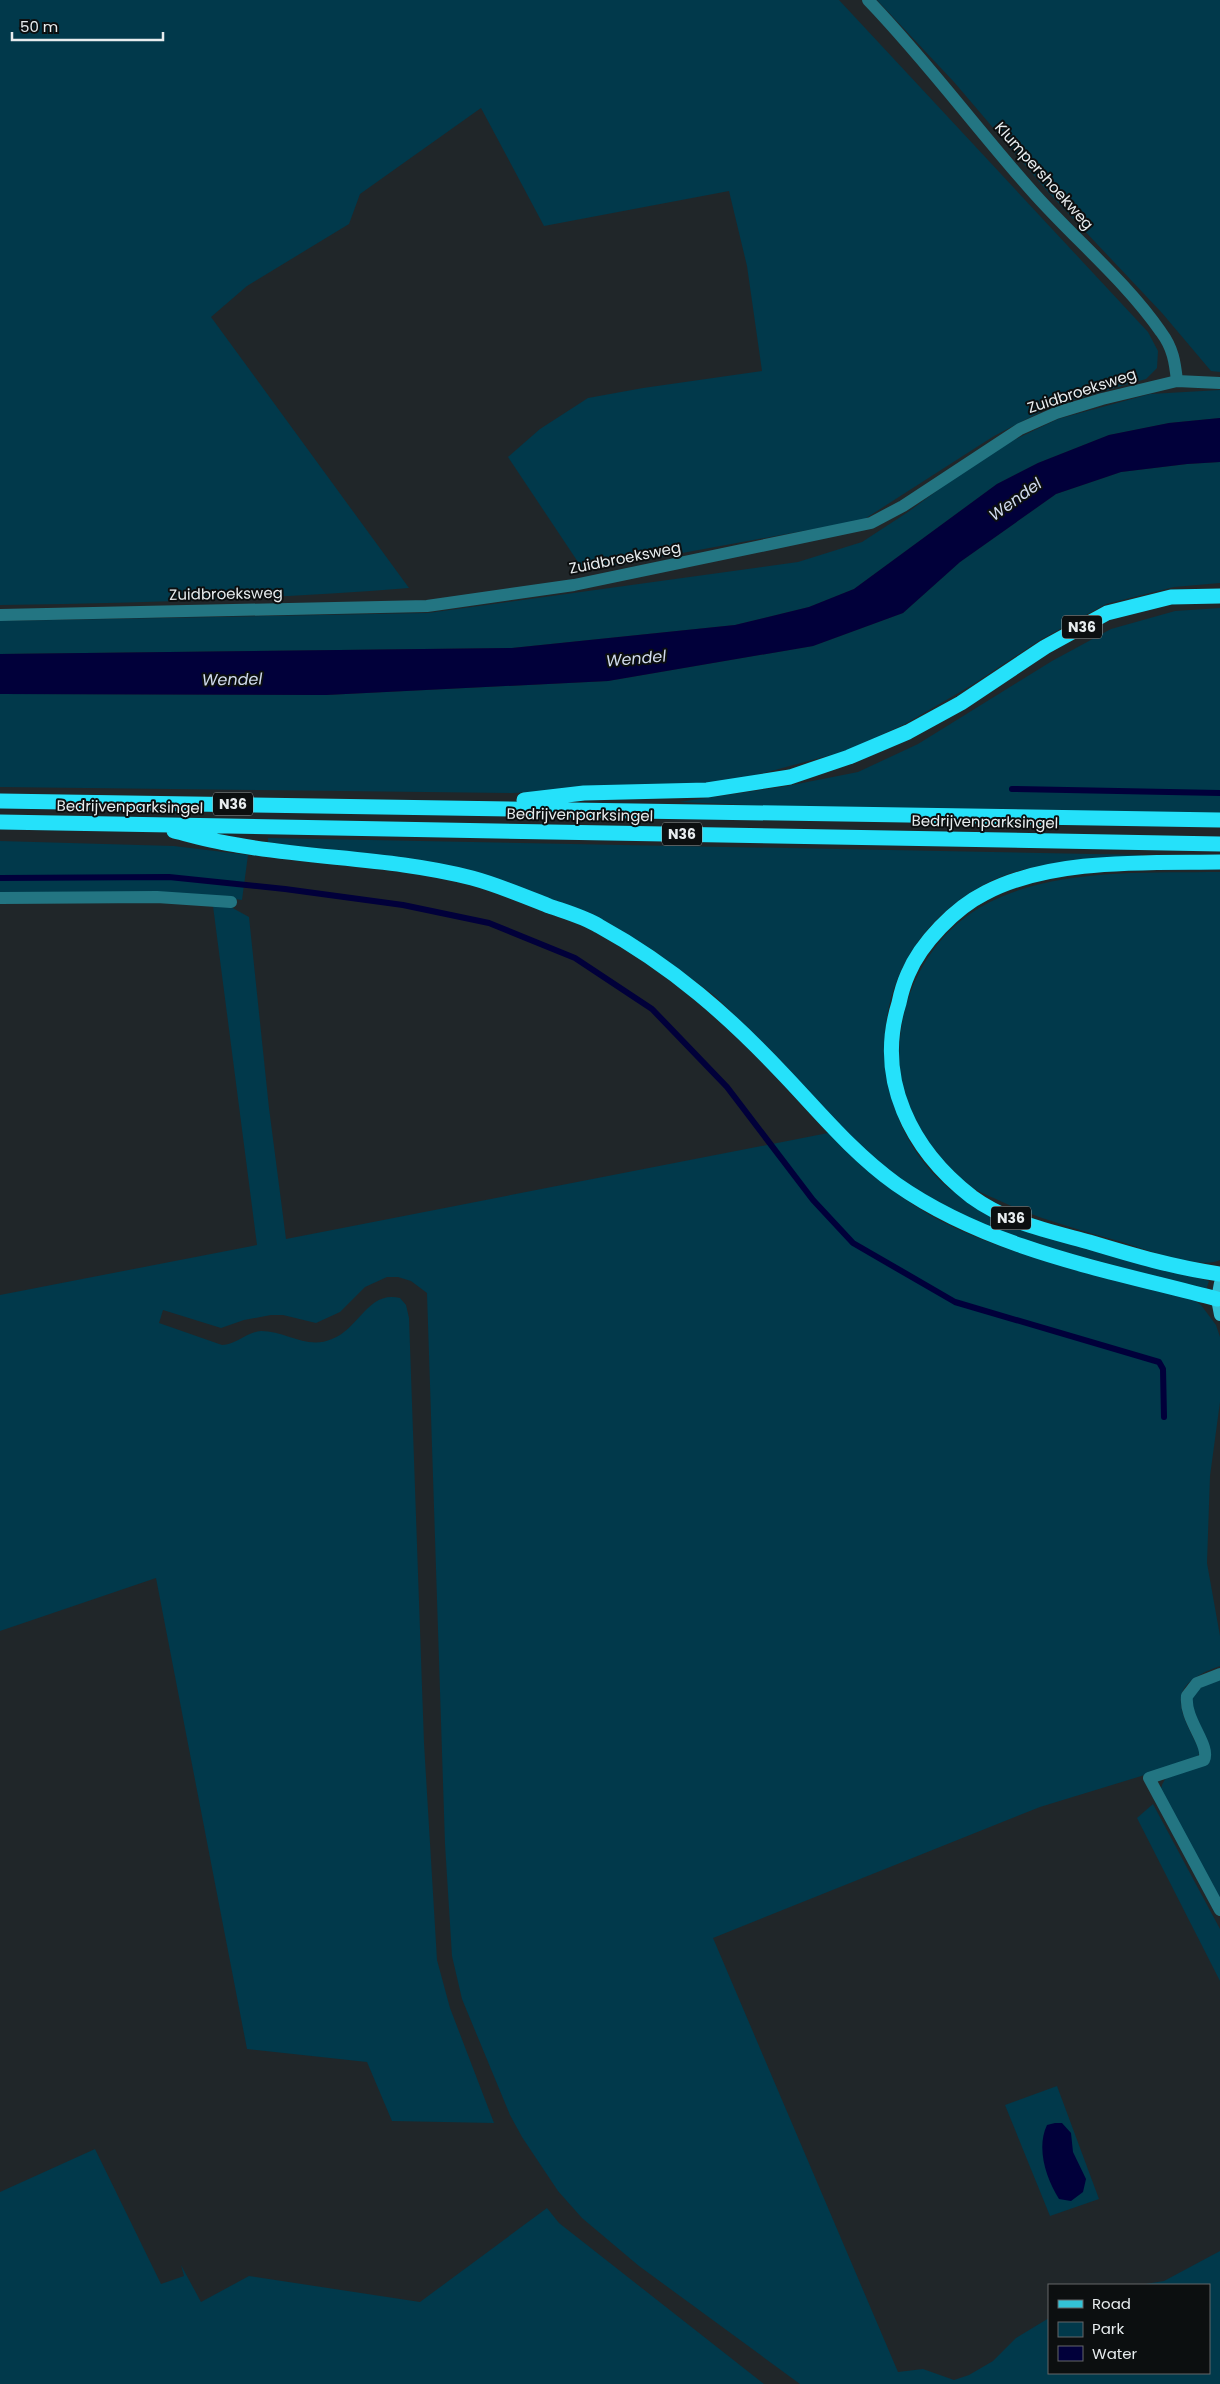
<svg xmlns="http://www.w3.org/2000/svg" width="1220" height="2384" viewBox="0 0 1220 2384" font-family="Poppins,sans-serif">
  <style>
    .green { fill: #01394b }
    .water { fill: #01003a }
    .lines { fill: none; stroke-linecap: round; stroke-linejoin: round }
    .stream { stroke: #01003a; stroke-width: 6 }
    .minor { stroke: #237582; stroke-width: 12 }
    .major { stroke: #33c2d6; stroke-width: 12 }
    .highway { stroke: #25e1fa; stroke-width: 15 }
    .labels { text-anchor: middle; stroke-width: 4; stroke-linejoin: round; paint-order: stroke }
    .shield { fill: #0c0f10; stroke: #a5aaab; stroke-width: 1 }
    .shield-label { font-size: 14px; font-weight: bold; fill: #e7ecee }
    .street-label { font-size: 15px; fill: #e7ecee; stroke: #0c0f10 }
    .water-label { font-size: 16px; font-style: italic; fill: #d2dcef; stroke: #0c0f10 }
  </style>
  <rect width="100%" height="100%" fill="#202629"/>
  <path class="green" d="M 0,0 L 839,0 L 1148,332 L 1158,351 L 1157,368 L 1146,379 L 1052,406 L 994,436 L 863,520 L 584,571 L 508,457 L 540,429 L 588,398 L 643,388 L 762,371 L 747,266 L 729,191 L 544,226 L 481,108 L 360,194 L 349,224 L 247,286 L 211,317 L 409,588 C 273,599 137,603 0,605 Z
    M 877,0 L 1220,0 L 1220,372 L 1211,371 L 1162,313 L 1048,192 L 954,82 Z
    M 1220,390 L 1220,418 L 1169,423 L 1109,435 L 1038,463 L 997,484 L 854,589 L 809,607 L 735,625 L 512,648 L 0,654 L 0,621 L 428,613 L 798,562 L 862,542 L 908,512 L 991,451 L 1058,419 L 1150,394 Z
    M 1220,462 L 1220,583 L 1174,587 L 1106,604 L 1040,640 L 972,685 L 905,724 L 846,751 L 756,775 L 711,783 L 513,793 L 0,787 L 0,694 L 326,695 L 608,681 L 813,646 L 903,613 L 960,562 L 1056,494 L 1121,472 L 1187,464 Z
    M 1220,608 L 1220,813 L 792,807 L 679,802 L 787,786 L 858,772 L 918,744 L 1052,661 L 1111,629 L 1175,611 Z
    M 268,838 L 1142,855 L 1142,857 C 1089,861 1033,859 985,884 C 898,930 863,1026 898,1117 C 909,1146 930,1175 955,1193 C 976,1208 999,1217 1023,1227 C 1083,1250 1146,1264 1209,1281 L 1206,1290 L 1039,1245 L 971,1221 L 901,1182 L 875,1160 L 832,1118 L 774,1054 L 715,996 L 653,950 L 576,909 L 503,881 L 268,842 Z
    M 0,841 L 174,846 L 248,855 L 242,900 L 214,896 L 0,892 Z
    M 1220,872 L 1220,1260 C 1200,1270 1144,1249 1122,1242 C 1080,1230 1038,1219 998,1200 C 990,1196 980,1193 972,1187 C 943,1165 909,1122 902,1085 C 889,1014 923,936 988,903 C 1056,868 1145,873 1220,872 Z
    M 213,906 L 229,906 L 249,917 L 269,1108 L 286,1239 L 828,1133 C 858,1162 891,1192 928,1214 C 1003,1257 1105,1275 1189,1297 L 1201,1305 L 1216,1325 L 1220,1337 L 1220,1402 L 1210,1476 L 1207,1563 L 1220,1636 L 1220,1666 C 1163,1686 1179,1709 1200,1751 L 1197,1759 L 1040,1807 L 713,1938 L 898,2372 L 923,2369 L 954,2380 L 969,2375 L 993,2361 L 1016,2338 L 1049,2318 L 1049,2373 L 1209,2373 L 1209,2285 L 1139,2285 L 1164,2281 L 1220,2251 L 1220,2384 L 800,2384 L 639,2266 L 582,2218 L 558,2191 L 522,2137 L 510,2115 L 462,1999 L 452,1956 L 445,1844 L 427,1293 L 411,1281 L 398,1277 L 387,1277 L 365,1287 L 340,1312 L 316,1323 L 283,1315 L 271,1315 L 244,1320 L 221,1328 L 163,1310 L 159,1323 L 222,1345 C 236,1345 247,1332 261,1331 C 286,1331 307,1350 332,1339 C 359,1329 368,1290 400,1298 L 406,1305 L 409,1318 L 424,1743 L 437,1960 L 450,2008 L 494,2123 L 392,2121 L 367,2062 L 247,2049 L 156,1578 L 0,1631 L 0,1295 L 257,1245 Z
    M 1220,1677 L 1220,1906 L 1161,1795 C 1159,1772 1183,1770 1201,1764 L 1188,1695 Z
    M 1153,1804 L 1220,1929 L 1220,1981 L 1137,1818 Z
    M 1057,2086 L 1099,2199 L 1050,2216 L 1005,2105 Z
    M 95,2149 L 161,2284 L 184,2276 L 181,2265 L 201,2302 L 249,2276 L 420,2302 L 547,2208 L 559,2223 L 764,2384 L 0,2384 L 0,2192 Z"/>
  <path class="water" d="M 1220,418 L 1220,462 L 1187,464 L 1121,472 L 1056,494 L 960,562 L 903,613 L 813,646 L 608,681 L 326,695 L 0,694 L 0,654 L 512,648 L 735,625 L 809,607 L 854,589 L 997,484 L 1038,463 L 1109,435 L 1169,423 Z
    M 1055,2123 L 1062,2123 L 1071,2133 L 1073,2152 L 1086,2179 L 1083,2192 L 1071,2201 L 1059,2199 C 1046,2178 1036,2148 1047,2125 Z"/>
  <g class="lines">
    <path class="stream" d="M 1012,789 L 1220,793
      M 0,878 L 169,877 L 285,889 L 403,905 L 489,923 L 575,958 L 652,1009 L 727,1087 L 813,1200 L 853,1243 L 955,1302 L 1159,1362 L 1163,1369 L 1164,1417"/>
    <path class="minor" d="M 868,0 C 926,60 975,127 1031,190 C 1073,238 1124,279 1161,332 C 1173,348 1175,362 1177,381
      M 0,615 L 427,606 L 574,585 L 871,523 L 903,506 L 1020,429 L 1056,413 L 1102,399 L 1177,381 L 1220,383
      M 0,898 L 157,897 L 231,902
      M 1220,1674 L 1197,1683 L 1187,1696 C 1184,1720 1211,1745 1204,1760 L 1149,1778 L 1220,1910"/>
    <path class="major" d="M 1220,1283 L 1217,1299 L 1220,1315"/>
    <path class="highway" d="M 524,800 L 584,793 L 707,790 L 790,777 L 849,757 L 908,732 L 961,703 L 1045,647 L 1107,613 L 1171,597 L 1220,596
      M 0,801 L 1220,820
      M 0,822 L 1220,844
      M 174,831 C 195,836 216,842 237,845 C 315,859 395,858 472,878 C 498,885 524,896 549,906 C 566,912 584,917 599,926 C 672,966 730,1017 786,1077 C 821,1114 854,1154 896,1184 C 990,1250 1108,1270 1217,1299
      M 1220,862 C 1147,863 1051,858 985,893 C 955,908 921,943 908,974 C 904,983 901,993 899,1003 C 875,1079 911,1150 972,1197 C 1006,1222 1049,1231 1089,1242 C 1132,1255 1176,1268 1220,1274"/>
  </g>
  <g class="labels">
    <g class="shield">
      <rect x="1062" y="615.5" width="40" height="23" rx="4"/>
      <rect x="213" y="792.5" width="40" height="23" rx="4"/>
      <rect x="662" y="822.5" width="40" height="23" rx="4"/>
      <rect x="991" y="1206.5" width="40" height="23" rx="4"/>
    </g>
    <g class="shield-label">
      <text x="1082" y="632">N36</text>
      <text x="233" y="809">N36</text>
      <text x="682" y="839">N36</text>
      <text x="1011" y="1223">N36</text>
    </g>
    <g class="street-label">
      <text transform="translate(1044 176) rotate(48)" y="5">Klumpershoekweg</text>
      <text transform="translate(1082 391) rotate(-18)" y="5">Zuidbroeksweg</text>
      <text transform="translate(625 558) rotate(-11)" y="5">Zuidbroeksweg</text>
      <text transform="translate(226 594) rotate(-1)" y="5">Zuidbroeksweg</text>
      <text transform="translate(130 807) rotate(1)" y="5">Bedrijvenparksingel</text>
      <text transform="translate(580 815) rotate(1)" y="5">Bedrijvenparksingel</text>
      <text transform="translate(985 822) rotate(1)" y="5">Bedrijvenparksingel</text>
    </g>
    <g class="water-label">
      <text transform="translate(1015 499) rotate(-36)" y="6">Wendel</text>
      <text transform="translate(636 658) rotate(-5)" y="6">Wendel</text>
      <text transform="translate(232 679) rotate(-1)" y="6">Wendel</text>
    </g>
  </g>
  <rect x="1048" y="2284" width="162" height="90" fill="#0c0f10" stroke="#646769"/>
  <rect x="1058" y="2300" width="25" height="8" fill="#33c2d6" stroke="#646769"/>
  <text x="1092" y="2309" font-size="15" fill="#e7ecee">Road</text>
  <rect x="1058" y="2322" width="25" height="15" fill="#01394b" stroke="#646769"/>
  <text x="1092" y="2334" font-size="15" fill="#e7ecee">Park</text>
  <rect x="1058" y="2346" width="25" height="15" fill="#01003a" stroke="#646769"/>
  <text x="1092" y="2359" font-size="15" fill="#e7ecee">Water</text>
  <path d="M12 32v8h151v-8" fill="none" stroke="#e7ecee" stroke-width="2.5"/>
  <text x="20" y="32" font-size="15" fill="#e7ecee" stroke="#0c0f10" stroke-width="4" paint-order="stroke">50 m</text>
</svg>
